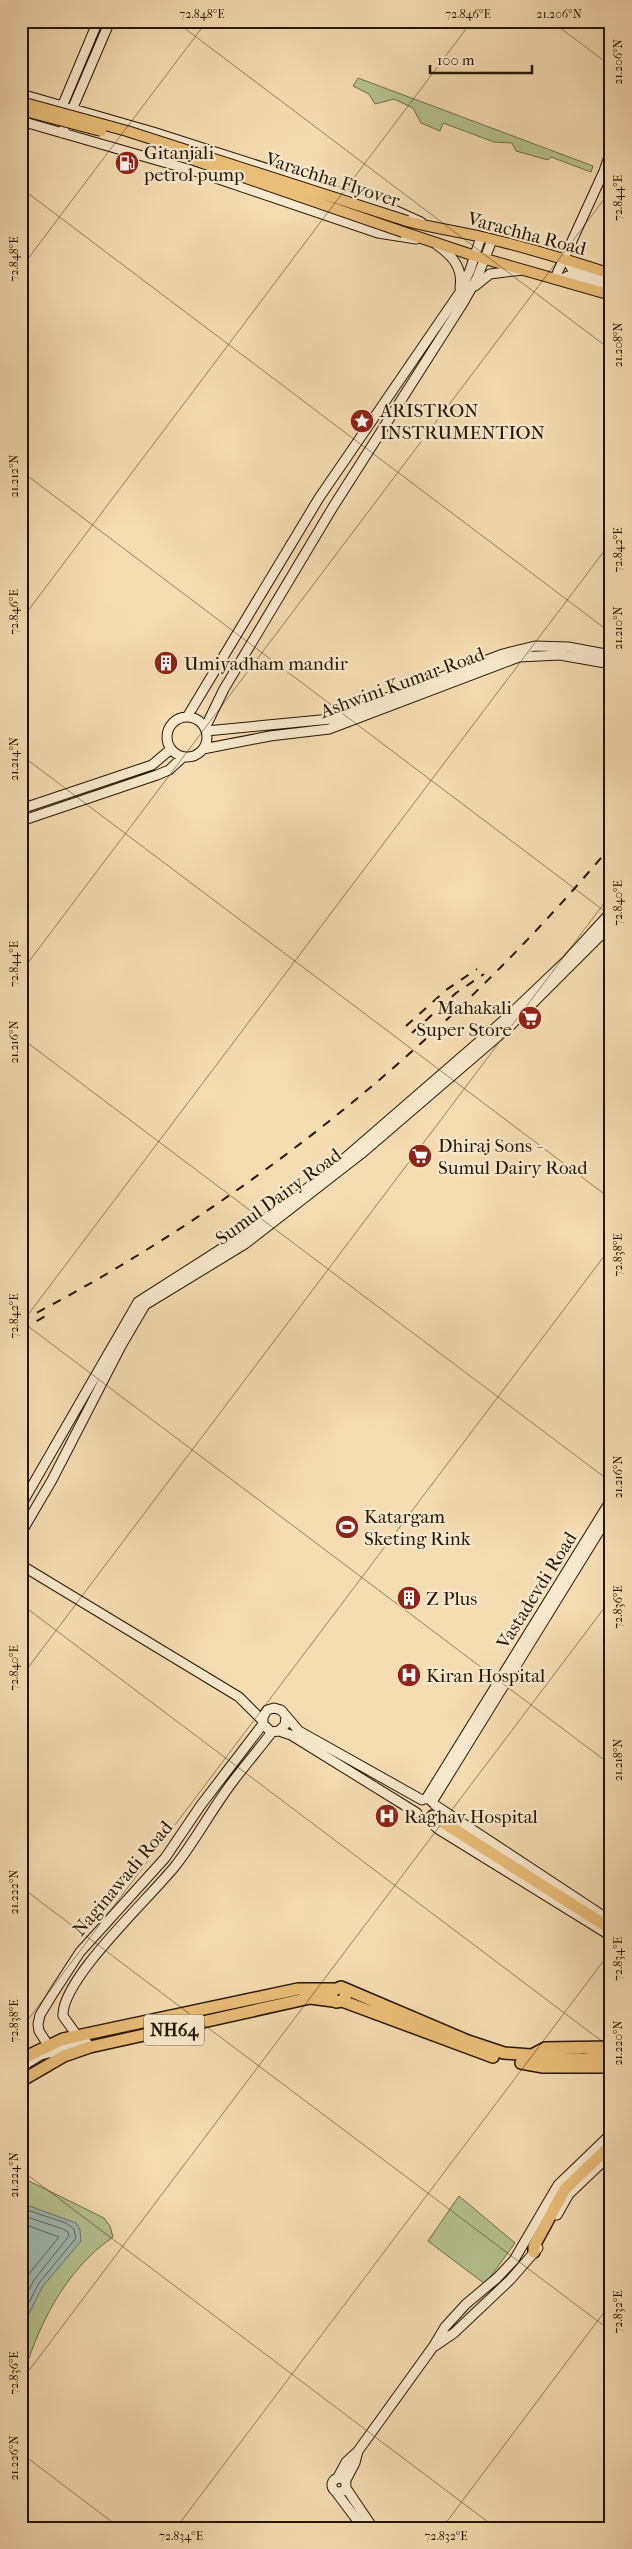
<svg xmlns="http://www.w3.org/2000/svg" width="632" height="2549" viewBox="0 0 632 2549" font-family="'IM FELL French Canon',serif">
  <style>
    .green { fill: #b6c292; stroke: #6e6c4a }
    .water { fill: #a0b9b6; stroke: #6f776e }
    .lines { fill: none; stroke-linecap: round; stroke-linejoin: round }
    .shore { stroke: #62675c; stroke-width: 1 }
    .secondary-casing { stroke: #251501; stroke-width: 11 }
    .primary-casing { stroke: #251501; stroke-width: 12 }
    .highway-casing { stroke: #251501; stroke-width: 14 }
    .secondary { stroke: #f9e8cd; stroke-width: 9 }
    .primary { stroke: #ebbe79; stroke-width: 10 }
    .highway { stroke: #ebbe79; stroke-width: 11 }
    .rail { stroke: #251501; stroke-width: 2; stroke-dasharray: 9 9; stroke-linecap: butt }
    .primary-bridge-casing { stroke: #251501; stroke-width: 12; stroke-linecap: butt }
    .primary-bridge { stroke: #ebbe79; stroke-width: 10 }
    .ticks { fill: none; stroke: #251501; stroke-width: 1; stroke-opacity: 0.45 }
    .labels { text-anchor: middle; stroke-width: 4.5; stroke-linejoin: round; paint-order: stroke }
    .shield { fill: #f9e8cd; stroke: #65543e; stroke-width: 1 }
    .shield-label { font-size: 18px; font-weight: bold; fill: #251501 }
    .poi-label { font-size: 19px; fill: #251501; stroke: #f9e8cd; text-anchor: start }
    .street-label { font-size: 19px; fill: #251501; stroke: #f9e8cd }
    .neatline { fill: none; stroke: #251501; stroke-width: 2 }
    .ticks-label { font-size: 12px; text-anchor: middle; fill: #251501 }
  </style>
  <rect width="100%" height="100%" fill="#f6dcb2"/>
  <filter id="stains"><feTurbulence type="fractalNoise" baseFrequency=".004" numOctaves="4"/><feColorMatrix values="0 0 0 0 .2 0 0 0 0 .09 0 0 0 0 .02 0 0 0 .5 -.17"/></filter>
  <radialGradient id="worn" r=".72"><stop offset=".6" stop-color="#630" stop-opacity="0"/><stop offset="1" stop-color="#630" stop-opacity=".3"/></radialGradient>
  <path class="green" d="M 358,78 L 593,166 L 591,172 L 551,157 L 548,160 L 516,151 L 512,143 L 494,142 L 443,123 L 440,131 L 421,123 L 413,108 L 394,99 L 375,104 L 369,94 L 353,86 Z
    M 21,2177 L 104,2218 L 110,2226 L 113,2237 C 64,2271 37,2327 21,2383 Z
    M 459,2196 L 515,2243 L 485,2284 L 428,2241 Z"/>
  <path class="water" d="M 21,2203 L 76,2223 L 80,2230 L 81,2241 L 43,2286 L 21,2329 Z"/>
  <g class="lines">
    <path class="shore" d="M 21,2208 L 66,2223 L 74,2229 L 76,2238 L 39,2283 L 21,2318
      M 21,2215 L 63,2229 L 68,2232 L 69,2236 L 34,2280 L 21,2305
      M 21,2223 L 59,2237 L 28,2275 L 21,2289"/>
    <g class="secondary-casing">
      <path id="secondary" d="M 21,94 L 153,132 L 390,208 L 421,222
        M 61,109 L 98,21
        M 21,121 L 198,172 L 378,233 L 416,239
        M 62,133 L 110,21
        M 437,245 C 453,256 463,268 460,288
        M 566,259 L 572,269 L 611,282
        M 555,278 L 604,171 L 611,151
        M 560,280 L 568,276 L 611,289
        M 475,286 L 490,274 L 523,270
        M 187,717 L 319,498 L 460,292 L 470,270 L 481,237
        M167 737a20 20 0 1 1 40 0a20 20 0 1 1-40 0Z
        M 205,728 L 224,689 L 333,507 L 463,303 L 477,278 L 492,240
        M 206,731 L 331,719 L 503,654 L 535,646 L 568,647 L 611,655
        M 203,749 L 270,736 L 329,729 L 519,657 L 560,655 L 611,664
        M 21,809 L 152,765 L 171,749
        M 21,821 L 157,775 L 169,770 L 183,757
        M 21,1505 L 138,1302 L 235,1240 L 296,1197 L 345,1158 L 503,1021 L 566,961 L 611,912
        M 21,1533 L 52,1480 L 121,1346 L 145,1305 L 245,1244 L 361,1154 L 510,1026 L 611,925
        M 21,1565 L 239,1697 L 262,1720
        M 286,1717 L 285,1725 L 279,1731 L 271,1732 L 263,1724 L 263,1717 L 267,1710 L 274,1708 L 281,1710 L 299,1731 L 422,1800
        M 279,1731 L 291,1735 L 417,1813
        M 426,1799 L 611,1500
        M 432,1802 L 611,1512
        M 435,1805 L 611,1921
        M 427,1819 L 438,1829 L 611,1936
        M 86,2048 L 63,2016 C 61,1979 151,1897 176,1865 C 197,1838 213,1807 234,1780 C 246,1764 260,1748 272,1732
        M 57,2059 L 39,2031 L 38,2024 L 40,2015 L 54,1992 L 80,1952 L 165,1858 L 201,1805 L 263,1724
        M 21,2067 L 41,2055 L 87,2043
        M 557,2215 L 569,2194 L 611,2154
        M 435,2346 L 454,2333 L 510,2280 L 538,2248
        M332 2485a7 7 0 1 1 14 0a7 7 0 1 1-14 0Z
        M 337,2479 L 346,2462 L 358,2451 L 433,2347 L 445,2327 L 466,2304 L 497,2278 L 514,2260 L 558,2185 L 611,2134
        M 345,2482 L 355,2463 L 358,2451
        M 346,2488 L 373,2528
        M 336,2492 L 363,2528"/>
    </g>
    <g class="primary-casing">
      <path id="primary" d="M 407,221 C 432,228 457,231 482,237 C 525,247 568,260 611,274
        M 403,232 L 475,256 L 611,295"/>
    </g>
    <g class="highway-casing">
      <path id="highway" d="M 433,1816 L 611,1929
        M 344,1990 L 346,1995 L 342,2001 L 336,2002 L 332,1999 L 332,1991 L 341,1987 L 468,2041 L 504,2053 L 583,2059 L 611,2057
        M 342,2001 L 493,2057
        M 530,2056 L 545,2048 L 611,2047
        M 21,2059 L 63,2039 L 298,1989 L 333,1989
        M 521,2063 L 543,2067 L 611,2067
        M 21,2081 L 64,2056 L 90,2047 L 310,1998 L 333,2001
        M 534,2252 L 534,2246 L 565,2189 L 611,2145"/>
    </g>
    <use href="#secondary" class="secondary"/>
    <use href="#primary" class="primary"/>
    <use href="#highway" class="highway"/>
    <path class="rail" d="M 406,1026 L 446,990 L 477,969
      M 412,1033 L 456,993 L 484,974
      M 21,1321 C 246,1205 449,1040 611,846
      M 21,1330 L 51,1313"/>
    <g class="primary-bridge-casing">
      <path id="primary-bridge" d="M 21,102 L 127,131 L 407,221
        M 21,110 L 101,131
        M 194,160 L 403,232"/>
    </g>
    <use href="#primary-bridge" class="primary-bridge"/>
  </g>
  <path class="ticks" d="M 175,21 L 611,350M 551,21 L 611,66M 21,188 L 611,633M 21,268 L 207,21M 21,471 L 611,916M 21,620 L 472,21M 21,755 L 611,1199M 21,972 L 611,190M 21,1038 L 611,1482M 21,1321 L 611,1765M 21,1324 L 611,542M 21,1604 L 611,2048M 21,1677 L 611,894M 21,1887 L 611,2331M 21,2029 L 611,1247M 21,2170 L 496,2528M 21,2381 L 611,1599M 21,2453 L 120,2528M 176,2528 L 611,1951M 442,2528 L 611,2303"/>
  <defs>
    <g id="fuel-disc" transform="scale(1.25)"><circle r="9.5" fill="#8f2418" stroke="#f9e8cd"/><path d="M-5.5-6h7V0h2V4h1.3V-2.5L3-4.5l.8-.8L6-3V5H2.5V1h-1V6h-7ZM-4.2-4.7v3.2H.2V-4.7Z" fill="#fff"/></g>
    <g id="sight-disc" transform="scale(1.25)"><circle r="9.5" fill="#8f2418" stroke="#f9e8cd"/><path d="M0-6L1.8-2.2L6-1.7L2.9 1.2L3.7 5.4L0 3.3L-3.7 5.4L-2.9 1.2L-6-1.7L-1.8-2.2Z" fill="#fff"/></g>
    <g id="building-disc" transform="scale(1.25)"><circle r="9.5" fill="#8f2418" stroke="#f9e8cd"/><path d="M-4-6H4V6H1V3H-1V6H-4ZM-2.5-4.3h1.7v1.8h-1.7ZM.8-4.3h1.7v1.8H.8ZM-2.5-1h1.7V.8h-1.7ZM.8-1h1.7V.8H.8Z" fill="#fff"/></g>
    <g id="supermarket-disc" transform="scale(1.25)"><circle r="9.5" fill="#8f2418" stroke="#f9e8cd"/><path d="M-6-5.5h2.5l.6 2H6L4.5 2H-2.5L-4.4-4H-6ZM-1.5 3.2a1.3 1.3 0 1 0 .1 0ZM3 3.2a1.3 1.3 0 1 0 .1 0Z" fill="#fff"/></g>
    <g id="stadium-disc" transform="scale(1.25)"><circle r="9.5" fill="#8f2418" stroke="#f9e8cd"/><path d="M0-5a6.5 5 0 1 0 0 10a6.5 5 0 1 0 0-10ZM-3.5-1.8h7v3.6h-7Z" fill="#fff"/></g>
    <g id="hospital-disc" transform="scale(1.25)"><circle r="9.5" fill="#8f2418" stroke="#f9e8cd"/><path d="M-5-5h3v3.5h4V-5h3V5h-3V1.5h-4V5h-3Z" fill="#fff"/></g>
  </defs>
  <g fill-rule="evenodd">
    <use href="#fuel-disc" x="127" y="163"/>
    <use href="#sight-disc" x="362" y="421"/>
    <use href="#building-disc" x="166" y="663"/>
    <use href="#supermarket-disc" x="530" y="1018"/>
    <use href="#supermarket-disc" x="420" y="1156"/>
    <use href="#stadium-disc" x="347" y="1527"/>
    <use href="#building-disc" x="409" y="1598"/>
    <use href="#hospital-disc" x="409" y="1675"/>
    <use href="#hospital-disc" x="387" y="1816"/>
  </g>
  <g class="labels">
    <rect class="shield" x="144" y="2014.5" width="60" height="31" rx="4"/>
    <g class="shield-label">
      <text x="174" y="2036">NH64</text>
    </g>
    <g class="poi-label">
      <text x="144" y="159">Gitanjali<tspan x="144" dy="22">petrol pump</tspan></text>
      <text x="380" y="417">ARISTRON<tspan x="380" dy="22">INSTRUMENTION</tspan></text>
      <text x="184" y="670">Umiyadham mandir</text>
      <text x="512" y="1014" text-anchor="end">Mahakali<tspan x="512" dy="22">Super Store</tspan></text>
      <text x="438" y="1152">Dhiraj Sons -<tspan x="438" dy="22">Sumul Dairy Road</tspan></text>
      <text x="364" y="1523">Katargam<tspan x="364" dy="22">Sketing Rink</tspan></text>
      <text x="426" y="1605">Z Plus</text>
      <text x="426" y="1682">Kiran Hospital</text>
      <text x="404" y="1823">Raghav Hospital</text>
    </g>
    <g class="street-label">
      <text transform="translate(333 179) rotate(18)" y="7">Varachha Flyover</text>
      <text transform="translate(527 233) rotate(15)" y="7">Varachha Road</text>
      <text transform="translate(402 682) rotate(-20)" y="7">Ashwini Kumar Road</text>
      <text transform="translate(278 1196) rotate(-36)" y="7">Sumul Dairy Road</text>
      <text transform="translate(536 1590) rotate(-58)" y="7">Vastadevdi Road</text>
      <text transform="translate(122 1878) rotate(-50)" y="7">Naginawadi Road</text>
    </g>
  </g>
  <rect width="632" height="2549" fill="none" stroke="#f6dcb2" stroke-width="55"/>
  <path d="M430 65v8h102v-8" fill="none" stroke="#251501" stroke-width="2.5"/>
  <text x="437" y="65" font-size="15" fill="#251501" stroke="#f9e8cd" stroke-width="4" paint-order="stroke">100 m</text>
  <rect x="28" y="28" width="576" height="2494" class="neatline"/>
  <g class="ticks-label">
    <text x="202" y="18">72.848°E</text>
    <text x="468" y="18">72.846°E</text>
    <text x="559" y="18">21.206°N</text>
    <text transform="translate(618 62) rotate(-90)" y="4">21.206°N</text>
    <text transform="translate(618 198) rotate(-90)" y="4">72.844°E</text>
    <text transform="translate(14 259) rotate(-90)" y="4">72.848°E</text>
    <text transform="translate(618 345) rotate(-90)" y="4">21.208°N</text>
    <text transform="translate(14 476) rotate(-90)" y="4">21.212°N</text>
    <text transform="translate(618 550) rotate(-90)" y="4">72.842°E</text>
    <text transform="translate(14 612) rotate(-90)" y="4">72.846°E</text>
    <text transform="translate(618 628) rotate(-90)" y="4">21.210°N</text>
    <text transform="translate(14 759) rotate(-90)" y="4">21.214°N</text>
    <text transform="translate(618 903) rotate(-90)" y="4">72.840°E</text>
    <text transform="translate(14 964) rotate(-90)" y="4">72.844°E</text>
    <text transform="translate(14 1042) rotate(-90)" y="4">21.216°N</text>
    <text transform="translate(618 1255) rotate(-90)" y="4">72.838°E</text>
    <text transform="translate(14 1316) rotate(-90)" y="4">72.842°E</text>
    <text transform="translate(618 1477) rotate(-90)" y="4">21.216°N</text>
    <text transform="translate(618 1607) rotate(-90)" y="4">72.836°E</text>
    <text transform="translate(14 1668) rotate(-90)" y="4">72.840°E</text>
    <text transform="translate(618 1760) rotate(-90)" y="4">21.218°N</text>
    <text transform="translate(14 1892) rotate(-90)" y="4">21.222°N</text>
    <text transform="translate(618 1959) rotate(-90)" y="4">72.834°E</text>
    <text transform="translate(14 2021) rotate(-90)" y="4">72.838°E</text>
    <text transform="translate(618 2043) rotate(-90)" y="4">21.220°N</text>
    <text transform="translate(14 2175) rotate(-90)" y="4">21.224°N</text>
    <text transform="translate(618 2312) rotate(-90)" y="4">72.832°E</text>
    <text transform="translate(14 2373) rotate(-90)" y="4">72.836°E</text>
    <text transform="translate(14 2458) rotate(-90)" y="4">21.226°N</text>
    <text x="181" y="2540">72.834°E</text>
    <text x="446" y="2540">72.832°E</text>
  </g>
  <rect width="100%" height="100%" filter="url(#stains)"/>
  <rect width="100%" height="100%" fill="url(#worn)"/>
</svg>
